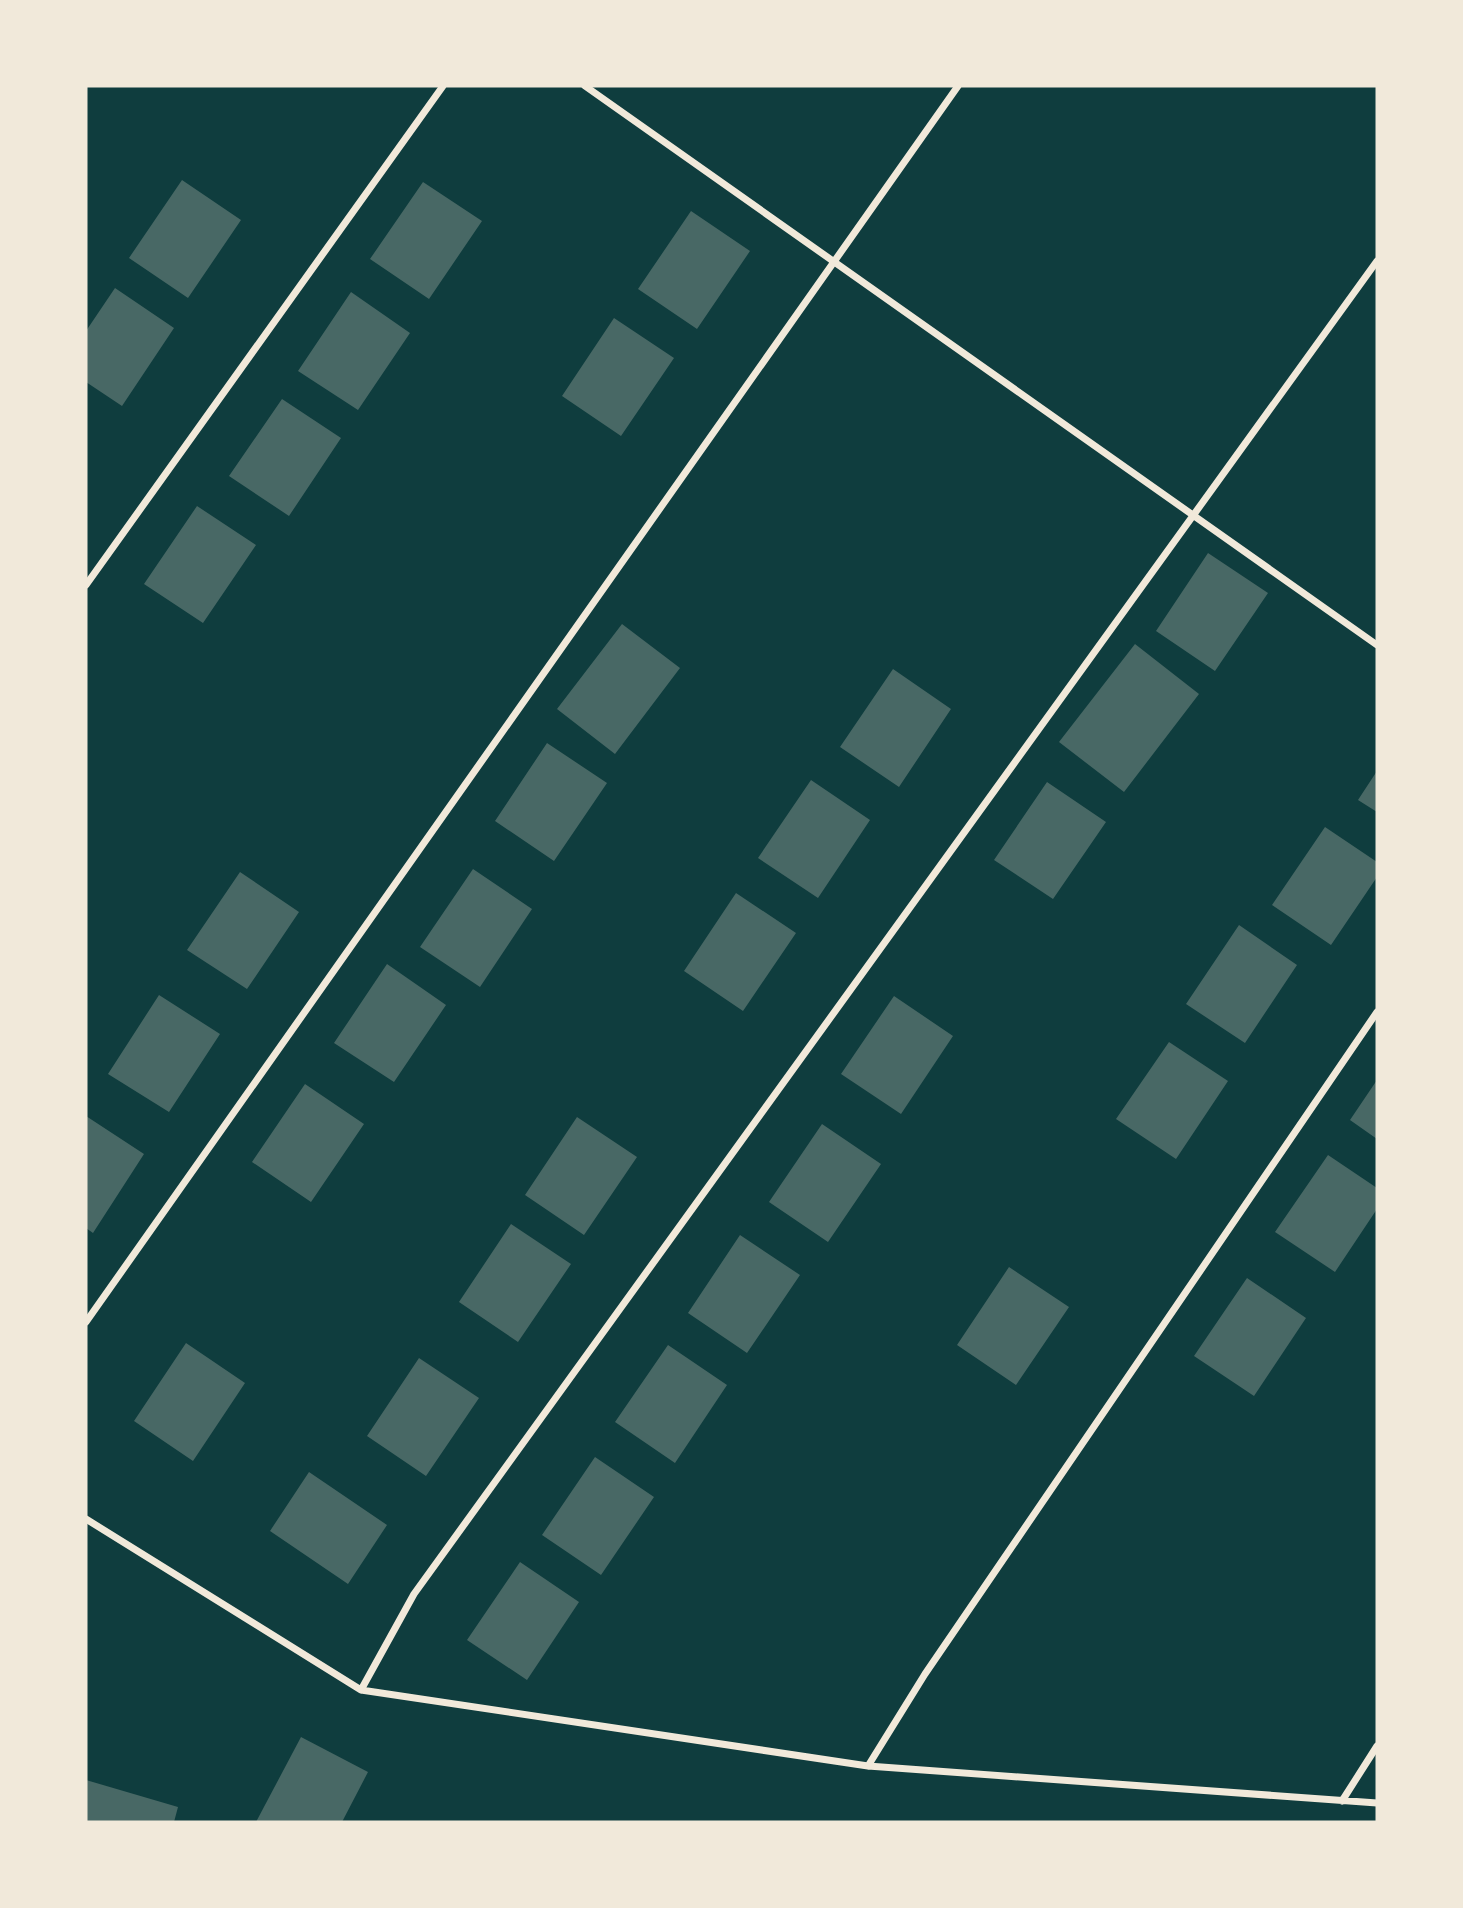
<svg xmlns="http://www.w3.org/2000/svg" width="1463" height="1908" viewBox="0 0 1463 1908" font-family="Raleway,sans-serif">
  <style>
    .building { fill: #486865 }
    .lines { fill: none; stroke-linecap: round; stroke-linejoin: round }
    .minor { stroke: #f1e9da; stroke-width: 7 }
  </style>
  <rect width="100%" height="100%" fill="#0f3d3e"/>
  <path class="building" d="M 182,180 L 241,220 L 188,298 L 129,258 Z
    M 423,182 L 482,221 L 429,299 L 370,259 Z
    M 691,211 L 750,251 L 697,329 L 638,289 Z
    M 115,288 L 174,328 L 122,406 L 86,382 L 86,331 Z
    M 351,292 L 410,333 L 358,410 L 298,371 Z
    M 614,318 L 674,358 L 621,436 L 562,396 Z
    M 282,399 L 341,438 L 289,516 L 229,476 Z
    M 197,506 L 256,545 L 203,623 L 144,584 Z
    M 1208,553 L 1268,593 L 1215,671 L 1156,631 Z
    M 622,624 L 680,668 L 615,754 L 557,709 Z
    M 1135,644 L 1199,694 L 1124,792 L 1059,742 Z
    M 893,669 L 951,709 L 899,787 L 840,747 Z
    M 547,743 L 607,783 L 554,861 L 495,821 Z
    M 1377,771 L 1377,812 L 1358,800 Z
    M 811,780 L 870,820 L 818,898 L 758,858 Z
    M 1047,782 L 1106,822 L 1053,899 L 994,860 Z
    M 1325,827 L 1377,862 L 1377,877 L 1331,945 L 1272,905 Z
    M 473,869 L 532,909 L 480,987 L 420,947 Z
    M 240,872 L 299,912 L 247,989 L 187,950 Z
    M 736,893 L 796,933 L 743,1011 L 684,971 Z
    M 1239,925 L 1297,965 L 1245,1043 L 1186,1004 Z
    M 387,964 L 446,1005 L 394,1082 L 334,1043 Z
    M 159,995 L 220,1034 L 169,1112 L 108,1074 Z
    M 894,996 L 953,1036 L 901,1114 L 841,1074 Z
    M 1169,1042 L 1228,1081 L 1176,1159 L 1116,1119 Z
    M 1377,1080 L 1377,1139 L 1350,1120 Z
    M 305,1084 L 364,1124 L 311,1202 L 252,1162 Z
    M 86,1116 L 144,1154 L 93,1233 L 86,1228 Z
    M 577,1117 L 637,1157 L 584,1235 L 525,1195 Z
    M 822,1124 L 881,1164 L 828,1242 L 769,1202 Z
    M 1328,1155 L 1377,1188 L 1377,1209 L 1335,1272 L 1275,1232 Z
    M 511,1224 L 571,1264 L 518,1342 L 459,1302 Z
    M 740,1235 L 800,1275 L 747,1353 L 688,1313 Z
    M 1009,1267 L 1069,1307 L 1016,1385 L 957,1345 Z
    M 1247,1278 L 1306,1318 L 1254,1396 L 1194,1356 Z
    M 186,1343 L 245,1383 L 193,1461 L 134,1421 Z
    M 668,1345 L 727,1385 L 675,1463 L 615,1422 Z
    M 419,1358 L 479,1398 L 426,1476 L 367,1436 Z
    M 595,1457 L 654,1497 L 601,1575 L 542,1535 Z
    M 309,1472 L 387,1525 L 348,1584 L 270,1531 Z
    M 520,1562 L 579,1602 L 527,1680 L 467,1640 Z
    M 301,1737 L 368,1772 L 342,1822 L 256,1822 Z
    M 86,1780 L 178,1807 L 174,1822 L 86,1822 Z"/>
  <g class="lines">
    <path class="minor" d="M 585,86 L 1377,645
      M 86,585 L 443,86
      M 86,1322 L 958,86
      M 86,1519 L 361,1690 L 868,1766 L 1377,1803
      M 361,1690 L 414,1594 L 1377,261
      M 868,1766 L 925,1674 L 1377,1012
      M 1342,1801 L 1377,1746"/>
  </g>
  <rect width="1463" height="1908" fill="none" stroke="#f1e9da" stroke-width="175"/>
</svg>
